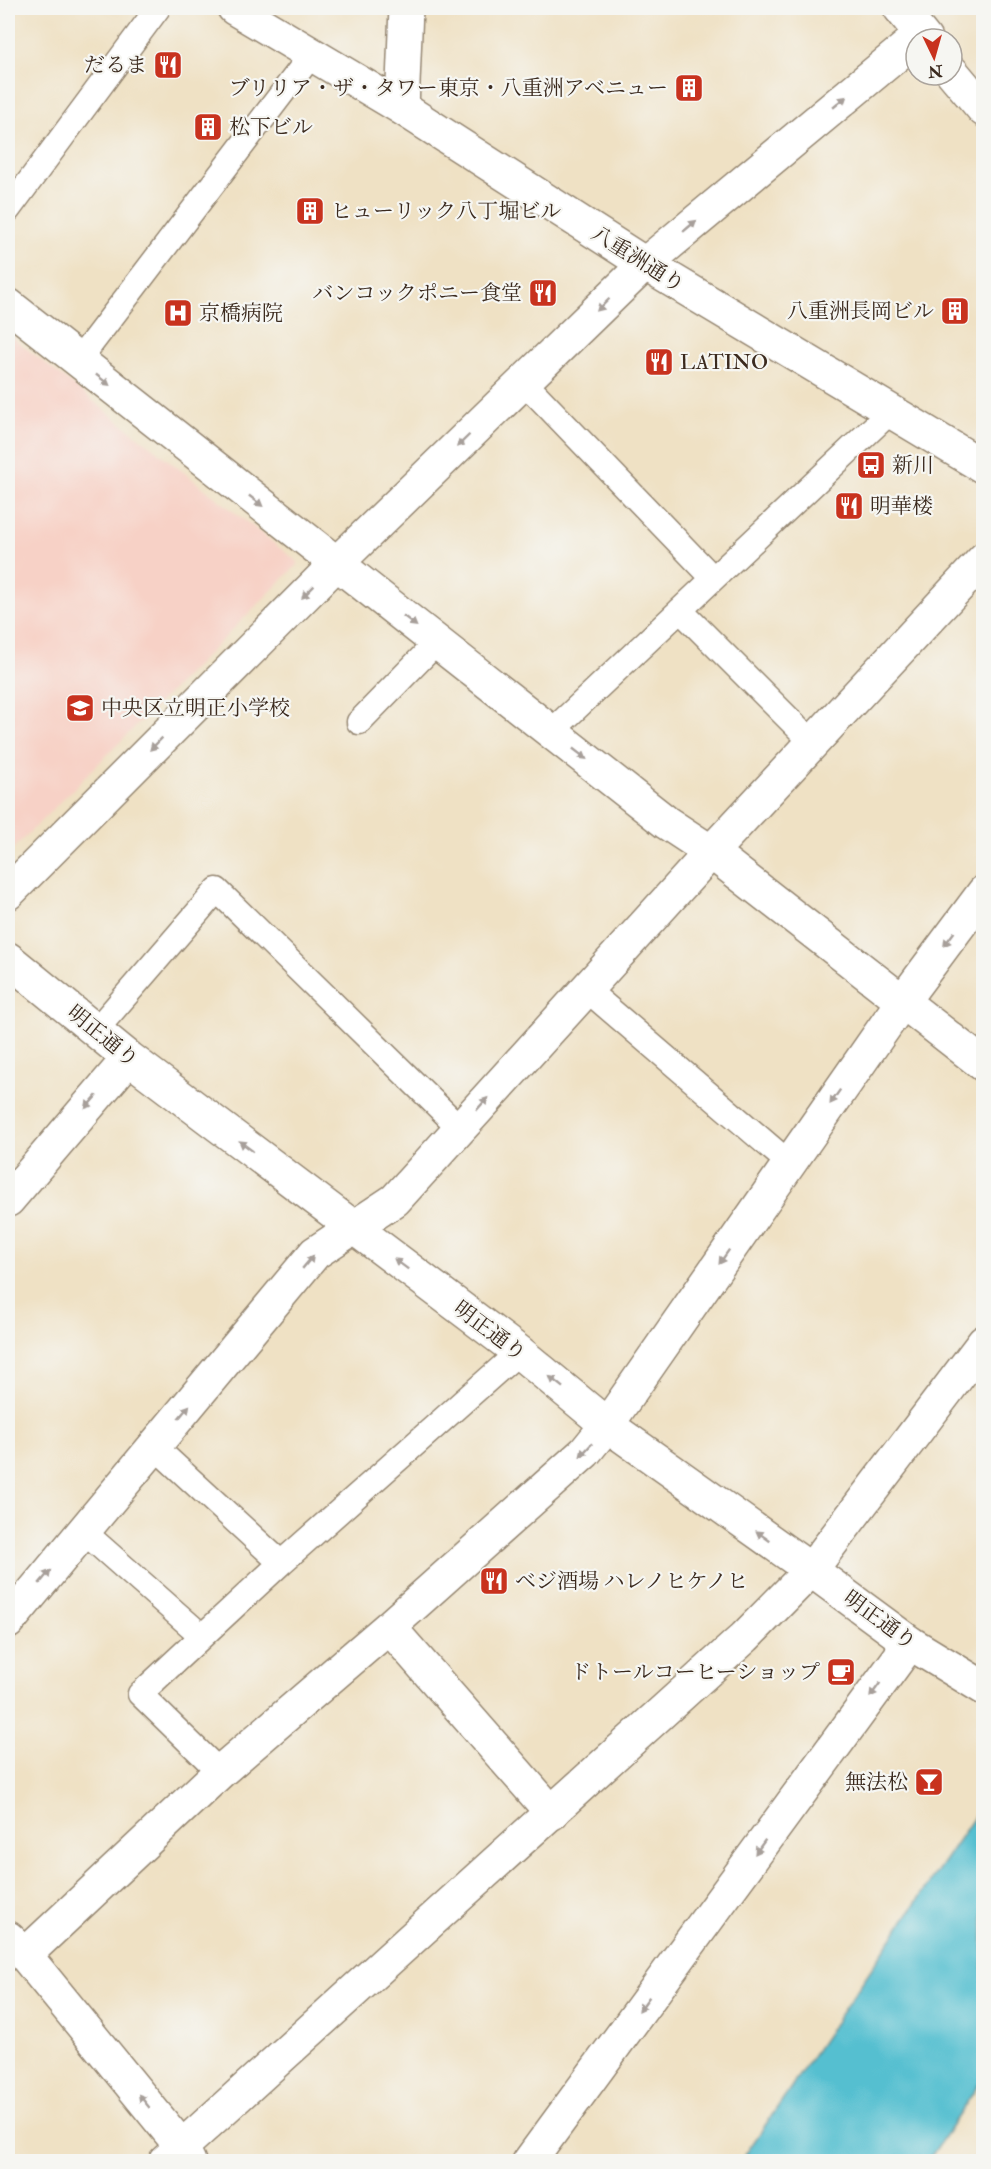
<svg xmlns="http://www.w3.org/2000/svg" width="991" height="2169" viewBox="0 0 991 2169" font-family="'IM FELL Double Pica','Noto Serif JP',serif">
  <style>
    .built { fill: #f7d1c6 }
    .water { fill: #54bfd0; stroke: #487477; stroke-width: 1.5 }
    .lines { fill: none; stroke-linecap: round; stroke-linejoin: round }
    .service-casing { stroke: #958671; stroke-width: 27 }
    .minor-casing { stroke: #958671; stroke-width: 36 }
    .tertiary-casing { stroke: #958671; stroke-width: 36 }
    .service { stroke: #fff; stroke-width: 24 }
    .minor { stroke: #fff; stroke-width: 33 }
    .tertiary { stroke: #fff; stroke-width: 33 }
    .oneway { fill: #a79f9a }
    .labels { text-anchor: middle; stroke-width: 4.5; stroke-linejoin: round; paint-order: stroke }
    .poi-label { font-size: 21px; fill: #3b2a1e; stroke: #f6f6f2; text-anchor: start }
    .street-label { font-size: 21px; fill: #3b2a1e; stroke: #f6f6f2 }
  </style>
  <rect width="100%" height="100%" fill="#f6f6f2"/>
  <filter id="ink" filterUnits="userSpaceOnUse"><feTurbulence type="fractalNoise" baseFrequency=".0167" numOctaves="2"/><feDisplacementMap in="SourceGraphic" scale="12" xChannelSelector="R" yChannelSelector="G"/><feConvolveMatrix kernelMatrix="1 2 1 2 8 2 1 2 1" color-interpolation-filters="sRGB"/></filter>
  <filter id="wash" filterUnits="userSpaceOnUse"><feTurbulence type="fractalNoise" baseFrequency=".008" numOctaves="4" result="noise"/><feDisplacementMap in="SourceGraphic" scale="24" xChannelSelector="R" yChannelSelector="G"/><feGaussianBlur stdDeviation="1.35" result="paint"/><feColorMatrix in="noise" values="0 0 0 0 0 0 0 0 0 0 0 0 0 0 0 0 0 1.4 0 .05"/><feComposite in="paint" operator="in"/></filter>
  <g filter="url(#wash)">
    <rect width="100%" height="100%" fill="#efe1c4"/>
    <path class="built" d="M 8,334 L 299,563 L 8,854 Z"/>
    <path class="water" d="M 983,1804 L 983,2078 L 928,2161 L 741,2161 Z"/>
  </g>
  <g filter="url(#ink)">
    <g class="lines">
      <g class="service-casing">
        <path id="service" d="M 8,210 L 158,8
          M 78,361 L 312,54
          M 524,382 L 713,578
          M 680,610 L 813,743
          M 359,722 L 437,642
          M 551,732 L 891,411
          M 586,989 L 789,1163
          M 96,1030 L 217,890 L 460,1128
          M 155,1447 L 281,1563
          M 83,1531 L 202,1636
          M 220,1772 L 140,1694 L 281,1563 L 519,1352"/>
      </g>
      <g class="minor-casing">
        <path id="minor" d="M 900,8 L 925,39
          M 952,72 L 984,110
          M 402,108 L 406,8
          M 8,305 L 667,823 L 711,852 L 984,1065
          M 8,893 L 337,563 L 645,264 L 916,39
          M 8,959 L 129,1058 L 519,1352 L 607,1425 L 811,1570
          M 8,1200 L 129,1058
          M 8,1622 L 315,1253 L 395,1200 L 711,852 L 984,559
          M 389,1627 L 552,1813
          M 8,1938 L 25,1955 L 181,2146 L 189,2162
          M 25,1955 L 220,1772 L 389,1627 L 585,1452 L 607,1425 L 902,1002 L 984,892
          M 529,2162 L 910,1643"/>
      </g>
      <g class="tertiary-casing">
        <path id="tertiary" d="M 234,8 L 402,108 L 645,264 L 984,467
          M 811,1570 L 910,1643 L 984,1688
          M 165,2162 L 745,1637 L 811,1570 L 984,1342"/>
      </g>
      <use href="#service" class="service"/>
      <use href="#minor" class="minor"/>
      <use href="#tertiary" class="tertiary"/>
    </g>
    <defs><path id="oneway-solid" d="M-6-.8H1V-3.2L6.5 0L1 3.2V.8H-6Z" transform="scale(1.5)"/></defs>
    <g class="oneway">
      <use href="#oneway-solid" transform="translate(840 102) rotate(-40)"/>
      <use href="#oneway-solid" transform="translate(690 226) rotate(-40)"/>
      <use href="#oneway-solid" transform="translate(603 305) rotate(136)"/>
      <use href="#oneway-solid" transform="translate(103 380) rotate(38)"/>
      <use href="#oneway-solid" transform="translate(463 441) rotate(136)"/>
      <use href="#oneway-solid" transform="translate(256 501) rotate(38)"/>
      <use href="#oneway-solid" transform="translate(308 592) rotate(135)"/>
      <use href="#oneway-solid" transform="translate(410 621) rotate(38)"/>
      <use href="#oneway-solid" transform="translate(156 744) rotate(135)"/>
      <use href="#oneway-solid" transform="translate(580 754) rotate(38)"/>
      <use href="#oneway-solid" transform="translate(949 939) rotate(127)"/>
      <use href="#oneway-solid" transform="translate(835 1097) rotate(125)"/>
      <use href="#oneway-solid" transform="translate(91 1102) rotate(131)"/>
      <use href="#oneway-solid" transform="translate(482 1104) rotate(-48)"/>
      <use href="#oneway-solid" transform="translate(246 1146) rotate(-143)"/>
      <use href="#oneway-solid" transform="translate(724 1257) rotate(125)"/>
      <use href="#oneway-solid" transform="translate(308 1262) rotate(-50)"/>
      <use href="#oneway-solid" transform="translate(401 1264) rotate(-143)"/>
      <use href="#oneway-solid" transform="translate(556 1382) rotate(-141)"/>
      <use href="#oneway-solid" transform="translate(184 1412) rotate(-50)"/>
      <use href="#oneway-solid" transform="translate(586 1450) rotate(133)"/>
      <use href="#oneway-solid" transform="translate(763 1536) rotate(-144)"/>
      <use href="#oneway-solid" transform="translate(45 1577) rotate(-50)"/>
      <use href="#oneway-solid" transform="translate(875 1690) rotate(126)"/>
      <use href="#oneway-solid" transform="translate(760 1847) rotate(126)"/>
      <use href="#oneway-solid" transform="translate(644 2004) rotate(126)"/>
      <use href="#oneway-solid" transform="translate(144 2101) rotate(-129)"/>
    </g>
  </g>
  <defs>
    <g id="restaurant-square" transform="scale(1.5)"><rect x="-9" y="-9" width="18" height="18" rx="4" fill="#c8321e" stroke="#f6f6f2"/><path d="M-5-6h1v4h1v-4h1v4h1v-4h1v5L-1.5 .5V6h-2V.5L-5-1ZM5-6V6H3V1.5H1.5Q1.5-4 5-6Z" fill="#fff"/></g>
    <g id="building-square" transform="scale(1.5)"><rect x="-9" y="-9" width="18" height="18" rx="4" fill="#c8321e" stroke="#f6f6f2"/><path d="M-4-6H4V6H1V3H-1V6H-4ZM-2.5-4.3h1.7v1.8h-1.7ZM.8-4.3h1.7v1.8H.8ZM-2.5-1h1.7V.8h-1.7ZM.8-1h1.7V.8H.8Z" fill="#fff"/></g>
    <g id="hospital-square" transform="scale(1.5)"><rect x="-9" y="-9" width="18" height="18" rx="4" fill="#c8321e" stroke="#f6f6f2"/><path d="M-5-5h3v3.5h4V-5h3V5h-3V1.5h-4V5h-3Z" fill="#fff"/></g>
    <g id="bus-square" transform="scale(1.5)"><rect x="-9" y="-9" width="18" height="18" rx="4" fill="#c8321e" stroke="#f6f6f2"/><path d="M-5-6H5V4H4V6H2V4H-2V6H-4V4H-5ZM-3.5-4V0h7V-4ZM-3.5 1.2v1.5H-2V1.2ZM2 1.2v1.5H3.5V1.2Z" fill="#fff"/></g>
    <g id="school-square" transform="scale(1.5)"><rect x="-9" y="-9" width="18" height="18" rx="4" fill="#c8321e" stroke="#f6f6f2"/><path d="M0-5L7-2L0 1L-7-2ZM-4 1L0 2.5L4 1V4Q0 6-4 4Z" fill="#fff"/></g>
    <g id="cafe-square" transform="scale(1.5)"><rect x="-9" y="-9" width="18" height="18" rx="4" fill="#c8321e" stroke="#f6f6f2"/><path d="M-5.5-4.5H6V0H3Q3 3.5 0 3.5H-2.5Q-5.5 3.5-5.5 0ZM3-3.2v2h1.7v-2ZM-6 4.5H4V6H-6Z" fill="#fff"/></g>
    <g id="bar-square" transform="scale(1.5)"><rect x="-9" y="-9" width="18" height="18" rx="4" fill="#c8321e" stroke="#f6f6f2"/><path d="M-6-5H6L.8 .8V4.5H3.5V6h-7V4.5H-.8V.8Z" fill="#fff"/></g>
  </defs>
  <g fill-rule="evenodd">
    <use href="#restaurant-square" x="168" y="65"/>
    <use href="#building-square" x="689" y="88"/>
    <use href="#building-square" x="208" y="127"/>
    <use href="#building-square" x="310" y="211"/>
    <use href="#restaurant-square" x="543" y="293"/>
    <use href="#building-square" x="955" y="311"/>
    <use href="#hospital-square" x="178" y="313"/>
    <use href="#restaurant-square" x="659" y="362"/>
    <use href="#bus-square" x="871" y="465"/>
    <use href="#restaurant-square" x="849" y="506"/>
    <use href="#school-square" x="80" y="708"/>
    <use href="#restaurant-square" x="494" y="1581"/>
    <use href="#cafe-square" x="841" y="1672"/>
    <use href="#bar-square" x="929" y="1782"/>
  </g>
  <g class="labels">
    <g class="poi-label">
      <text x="147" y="72" text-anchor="end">だるま</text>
      <text x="668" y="95" text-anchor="end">ブリリア・ザ・タワー東京・八重洲アベニュー</text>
      <text x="229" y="134">松下ビル</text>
      <text x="331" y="218">ヒューリック八丁堀ビル</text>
      <text x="522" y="300" text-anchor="end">バンコックポニー食堂</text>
      <text x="934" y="318" text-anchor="end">八重洲長岡ビル</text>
      <text x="199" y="320">京橋病院</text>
      <text x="680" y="369">LATINO</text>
      <text x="892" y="472">新川</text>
      <text x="870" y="513">明華楼</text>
      <text x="101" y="715">中央区立明正小学校</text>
      <text x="515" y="1588">ベジ酒場 ハレノヒケノヒ</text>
      <text x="820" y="1679" text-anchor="end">ドトールコーヒーショップ</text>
      <text x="908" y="1789" text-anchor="end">無法松</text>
    </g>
    <g class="street-label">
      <text transform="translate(638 259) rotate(32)" y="7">八重洲通り</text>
      <text transform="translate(103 1036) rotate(39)" y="7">明正通り</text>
      <text transform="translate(490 1331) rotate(37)" y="7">明正通り</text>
      <text transform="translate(880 1620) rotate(36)" y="7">明正通り</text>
    </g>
  </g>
  <rect width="991" height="2169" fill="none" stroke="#f6f6f2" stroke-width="30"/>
  <g transform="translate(934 57) rotate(175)"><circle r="28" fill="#f6f6f2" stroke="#aba49d" stroke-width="1.5"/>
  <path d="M0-4.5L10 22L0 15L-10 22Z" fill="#c8321e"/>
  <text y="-9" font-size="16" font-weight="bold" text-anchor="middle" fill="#3b2a1e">N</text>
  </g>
</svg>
